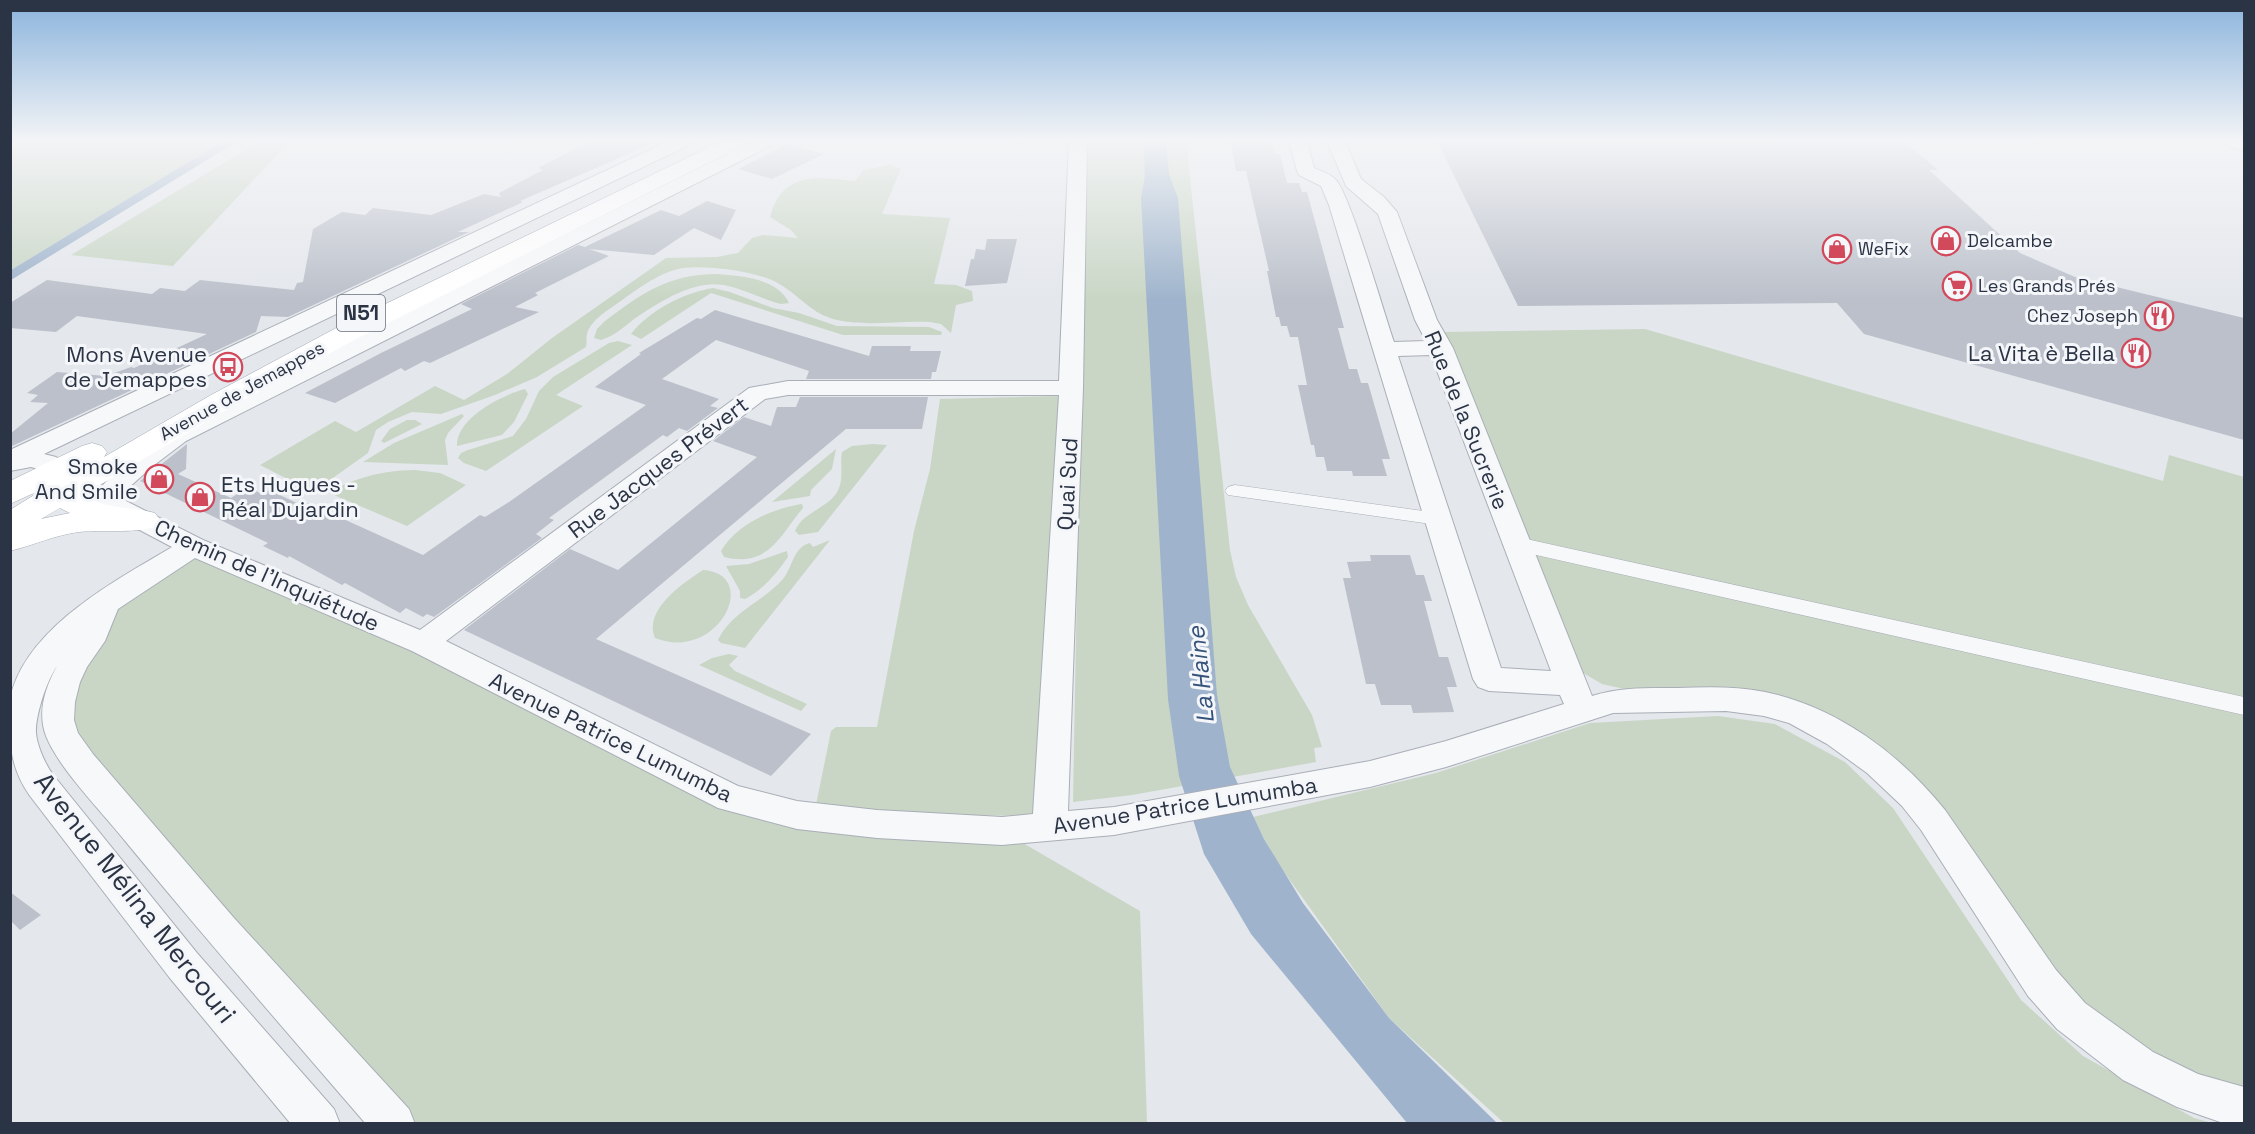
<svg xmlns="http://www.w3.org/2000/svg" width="2255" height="1134" viewBox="0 0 2255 1134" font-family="'Space Grotesk',sans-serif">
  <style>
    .green { fill: #c9d6c5 }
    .water { fill: #9fb4cc }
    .building { fill: #bbc0ca }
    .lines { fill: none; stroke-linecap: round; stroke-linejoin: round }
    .pedestrian-casing { stroke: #a9aeb7; stroke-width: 1 }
    .minor-casing { stroke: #a9aeb7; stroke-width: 2 }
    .primary-casing { stroke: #a3abb8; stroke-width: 1 }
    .pedestrian { fill: #f7f8fa; fill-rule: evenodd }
    .minor { fill: #f7f8fa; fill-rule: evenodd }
    .primary { fill: #fff; fill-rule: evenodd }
    .labels { text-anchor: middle; stroke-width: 6; stroke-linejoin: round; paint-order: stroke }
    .far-poi-label { font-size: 18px; fill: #2b3445; stroke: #f4f6f9; text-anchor: start }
    .far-street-label { font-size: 18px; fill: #2b3445; stroke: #f4f6f9 }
    .shield { fill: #f4f6f9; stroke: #676e7b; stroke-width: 1.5 }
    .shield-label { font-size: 21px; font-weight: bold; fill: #2b3445 }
    .poi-label { font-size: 22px; fill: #2b3445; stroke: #f4f6f9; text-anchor: end }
    .street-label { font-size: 22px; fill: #2b3445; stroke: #f4f6f9 }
    .water-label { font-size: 24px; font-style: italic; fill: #34527a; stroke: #f4f6f9 }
    .near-street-label { font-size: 27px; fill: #2b3445; stroke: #f4f6f9 }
  </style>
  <rect width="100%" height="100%" fill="#e4e7ec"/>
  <path class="green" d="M 11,141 L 223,141 L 11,270 Z
    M 260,141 L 290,141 L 173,266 L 71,255 Z
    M 1088,141 L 1186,141 L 1230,550 L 1236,577 L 1248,605 L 1312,715 L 1322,747 L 1314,748 L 1316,762 L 1132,795 L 1073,802 L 1082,308 Z
    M 890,165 L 901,169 L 882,214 L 950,218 L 934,284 L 956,285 L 972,291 L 973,301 L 956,305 L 951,333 L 941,324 L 930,322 C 897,320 862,328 830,318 C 811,312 798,295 781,285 C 759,271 709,265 683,268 C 663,271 642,286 626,297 C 614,307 591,318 587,334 C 586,338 587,343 586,347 L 537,377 L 495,395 L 441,414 L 412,412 L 388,422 L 376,430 L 368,453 L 313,492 L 260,465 L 335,421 L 356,432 L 435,386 L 464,400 L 507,374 L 552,338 L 666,258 L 717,257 L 738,253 L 752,238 L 763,235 L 798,238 L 791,230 L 770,217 C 783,171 816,177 855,181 L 863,170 Z
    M 717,274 C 741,276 777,278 789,303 L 781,304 C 762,299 744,289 724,285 C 696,280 666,298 643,313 C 628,322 618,335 601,340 L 594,338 L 597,329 L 604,322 C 640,294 669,274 717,274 Z
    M 713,288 L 730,292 L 773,308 L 799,313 L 837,326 L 929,327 L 942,332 L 941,335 L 843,335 L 711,293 L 641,339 L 631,334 C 650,310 683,293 713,288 Z
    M 1645,329 L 2163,481 L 2169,455 L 2244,477 L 2244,1090 L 2182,1071 L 2106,1028 L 2055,977 L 1932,797 L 1889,752 L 1827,714 L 1629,690 L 1602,684 L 1578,670 L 1441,332 Z
    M 618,341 L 632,345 L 556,395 L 583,406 L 486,471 L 464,463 L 458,458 L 461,453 L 468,450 L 513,436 L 526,419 L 539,391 L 553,377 L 609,343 Z
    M 525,389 L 528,394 L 514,422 L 502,435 L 457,446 C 456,418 502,395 525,389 Z
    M 1060,396 L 1039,816 L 911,814 L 816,805 L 831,731 L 836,727 L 877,727 L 914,531 L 930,469 L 940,399 Z
    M 462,414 L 464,416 L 448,433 L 445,440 L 448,465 L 363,462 L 394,443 Z
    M 407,420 L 415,420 L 422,424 L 384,443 L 381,441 L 390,429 Z
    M 873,444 L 887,445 L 818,532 L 799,535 L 795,531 C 803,510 834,508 840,485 C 843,475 840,462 842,452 L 852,446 Z
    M 836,449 L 832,469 L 811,490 L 810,496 L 772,502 Z
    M 415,470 L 440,473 L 466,485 L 407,526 L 327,492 C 360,477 379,471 415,470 Z
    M 802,504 L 803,508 C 780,535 769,568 724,557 L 721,551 C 737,524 771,509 802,504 Z
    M 830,540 L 745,648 L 721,643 L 718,640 C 732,611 763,602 783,579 C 793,567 793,547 810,543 L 813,547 Z
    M 193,546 L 730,798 L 1002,831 L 1140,911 L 1147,1123 L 394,1123 L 81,763 L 59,702 L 105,605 Z
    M 787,551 L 788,557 C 776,574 764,589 745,599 L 740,598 L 740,591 L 726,566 L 749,564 Z
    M 703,570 C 762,574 718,663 655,638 C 643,610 683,583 703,570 Z
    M 729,654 L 738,656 L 729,665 L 735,671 L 807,704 L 801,711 L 699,665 L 712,658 Z
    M 1718,716 L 1775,724 L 1845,762 L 1893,808 L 2021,1000 L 2083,1056 L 2194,1118 L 2212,1123 L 1504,1123 L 1389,1018 L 1274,858 L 1253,817 L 1436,773 L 1590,723 Z"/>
  <path class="water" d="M 223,141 L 238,141 L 11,280 L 11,270 Z
    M 1143,141 L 1166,141 L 1169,174 L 1178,198 L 1217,695 L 1230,767 L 1264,839 L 1303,903 L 1389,1018 L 1497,1123 L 1407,1123 L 1251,934 L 1204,854 L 1179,776 L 1168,699 L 1141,198 L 1145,175 Z"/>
  <path class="building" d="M 590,141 L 658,141 L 520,201 L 523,202 L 458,232 L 469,232 L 288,317 L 261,316 L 256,332 L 10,447 L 10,434 L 48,403 L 30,402 L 38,395 L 27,393 L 57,372 L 106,376 L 131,367 L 134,368 L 207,334 L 77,316 L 56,332 L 10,328 L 10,303 L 47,280 L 152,294 L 160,288 L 185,291 L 200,280 L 294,290 L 297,283 L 303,282 L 313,229 L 342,212 L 365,215 L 373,208 L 431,215 L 484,194 L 501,197 L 499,193 L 543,170 L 538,168 Z
    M 1231,141 L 1271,141 L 1274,154 L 1280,154 L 1287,183 L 1299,183 L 1302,192 L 1307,192 L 1344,328 L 1338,328 L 1349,369 L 1357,369 L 1361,383 L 1368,383 L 1390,459 L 1382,459 L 1387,476 L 1353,476 L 1352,471 L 1327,471 L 1324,457 L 1316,457 L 1314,445 L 1311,445 L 1298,385 L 1307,385 L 1298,337 L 1290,337 L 1287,326 L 1281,326 L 1279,317 L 1276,317 L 1267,271 L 1269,271 L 1246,171 L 1236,171 Z
    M 1437,141 L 1904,141 L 1938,170 L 1929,170 L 2020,253 L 2075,277 L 2244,318 L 2244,440 L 1864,334 L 1837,303 L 1518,306 Z
    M 787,144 L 824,154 L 772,179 L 738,169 Z
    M 707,201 L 736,210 L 721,240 L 694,228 L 654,255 L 589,249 L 609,256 L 535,293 L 538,295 L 515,307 L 539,312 L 430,363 L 424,361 L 405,371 L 401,368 L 335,403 L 305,393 L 381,353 L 472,309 L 461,304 L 578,245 L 585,247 L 661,210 L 679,216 Z
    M 987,239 L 1017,239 L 1007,283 L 965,286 L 971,259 L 974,259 L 976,249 L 985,250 Z
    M 715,310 L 869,356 L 872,346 L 911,346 L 910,351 L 941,351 L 936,372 L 932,372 L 931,379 L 806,379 L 809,371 L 716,340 L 662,379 L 719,399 L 710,406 L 718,408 L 687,431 L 679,428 L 667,437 L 663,435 L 549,518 L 554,520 L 536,534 L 542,538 L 434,617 L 427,614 L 423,617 L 406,608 L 400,613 L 345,583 L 342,585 L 289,556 L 288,558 L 263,546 L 268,543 L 140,481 L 187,444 L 186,469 L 178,474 L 231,498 L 248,487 L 262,494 L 269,490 L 303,506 L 308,503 L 423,555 L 480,515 L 485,517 L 509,502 L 646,405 L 595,387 L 641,354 L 639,353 L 697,318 L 701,319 Z
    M 800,397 L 928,397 L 922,429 L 846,429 L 596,639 L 811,734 L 771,776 L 464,630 L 570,549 L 618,570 L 757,457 L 713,441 L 744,417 L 771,426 L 777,407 L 796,407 Z
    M 1370,555 L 1410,555 L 1416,575 L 1424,575 L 1432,601 L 1424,601 L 1439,657 L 1448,657 L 1457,687 L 1447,687 L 1454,712 L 1413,713 L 1411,705 L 1381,705 L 1375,684 L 1366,684 L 1343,578 L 1351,578 L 1347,562 L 1371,561 Z
    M 10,892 L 41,915 L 20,930 L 10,920 Z"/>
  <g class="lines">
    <g class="pedestrian-casing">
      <path id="pedestrian" d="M 1235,485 L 1438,513 L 1445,514 L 1448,519 L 1445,524 L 1438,525 L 1228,495 L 1225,491 L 1228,487 Z
        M 1517,537 L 2244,697 L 2244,715 L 1510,549 L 1507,544 L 1510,539 Z"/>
    </g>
    <g class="minor-casing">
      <path id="minor" d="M 669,141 L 692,141 L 689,145 L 44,454 L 56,457 L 100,488 L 126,461 L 168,431 L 753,141 L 775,141 L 772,145 L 186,441 L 153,466 L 126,490 L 126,501 L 203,540 L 420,630 L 749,388 L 788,381 L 1059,381 L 1069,141 L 1087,141 L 1083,388 L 1068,811 L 1114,807 L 1370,761 L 1446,741 L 1564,704 L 1560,695 L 1489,691 L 1478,687 L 1473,679 L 1329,205 L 1321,186 L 1299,175 L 1297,171 L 1289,141 L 1307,141 L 1314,168 C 1321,171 1330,174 1335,179 C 1349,190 1385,317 1394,342 L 1426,341 L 1415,320 L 1378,214 L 1346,186 L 1327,141 L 1345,141 L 1361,179 L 1384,197 L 1397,212 L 1437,320 L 1453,348 L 1592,696 C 1620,687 1648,688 1678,688 C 1707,687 1736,686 1765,692 C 1837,707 1900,754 1945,810 L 2056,970 L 2085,1003 L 2153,1052 L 2198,1074 L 2244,1087 L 2244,1124 L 2226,1124 L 2177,1107 L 2123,1080 L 2057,1029 L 2028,996 L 1921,830 L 1902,806 L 1867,773 L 1827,744 L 1789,723 L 1764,716 L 1726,711 L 1613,713 L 1446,767 L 1370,787 L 1114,835 L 1002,845 L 877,838 L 797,829 L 718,808 L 412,651 L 195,558 L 118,609 L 105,641 L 87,667 L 80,682 L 75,702 L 74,720 L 78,733 L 93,754 L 234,918 L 409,1109 L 415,1124 L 366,1124 C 285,1030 204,937 126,842 C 103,813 59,769 46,736 C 37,712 45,688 57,666 C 47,680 35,716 36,733 C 37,746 46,766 54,776 L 197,953 L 334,1109 L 340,1124 L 291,1124 L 169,977 L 30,796 C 7,763 10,737 10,699 C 25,628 115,581 172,547 L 75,496 L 38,469 L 31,467 L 10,471 L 10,450 ZM 1431,355 L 1551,671 L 1501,668 L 1398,356 ZM 788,395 L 1059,395 L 1033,814 L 1002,817 L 877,810 L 797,801 L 738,786 L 446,641 L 765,399 Z
        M 2224,141 L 2244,141 L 2244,151 L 2227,145 Z"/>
    </g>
    <g class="primary-casing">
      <path id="primary" d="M 722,141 L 747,141 L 744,145 L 356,339 L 231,407 L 83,495 C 107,510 130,506 155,513 L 160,520 L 155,527 C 131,534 104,529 79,532 C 55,535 34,545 10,551 L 10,510 L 47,487 L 10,504 L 10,481 L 82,446 L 92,443 L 102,446 L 107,452 L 104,457 L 211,395 L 338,327 ZM 60,508 L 70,513 L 41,519 Z"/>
    </g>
    <use href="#pedestrian" class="pedestrian"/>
    <use href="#minor" class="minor"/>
    <use href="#primary" class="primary"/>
  </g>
  <linearGradient id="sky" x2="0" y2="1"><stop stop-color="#8bb4dd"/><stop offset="0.47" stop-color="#f3f4f6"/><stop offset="1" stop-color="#f3f4f6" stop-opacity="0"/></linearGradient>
  <rect width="2255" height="299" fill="url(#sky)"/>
  <defs>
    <g id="shop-ring" transform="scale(1.5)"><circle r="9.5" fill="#f4f6f9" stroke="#d1495b" stroke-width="1.5"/><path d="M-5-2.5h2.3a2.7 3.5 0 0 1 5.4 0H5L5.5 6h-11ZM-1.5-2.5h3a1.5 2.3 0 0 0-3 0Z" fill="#d1495b"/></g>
    <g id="supermarket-ring" transform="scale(1.5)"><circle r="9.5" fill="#f4f6f9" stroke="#d1495b" stroke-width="1.5"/><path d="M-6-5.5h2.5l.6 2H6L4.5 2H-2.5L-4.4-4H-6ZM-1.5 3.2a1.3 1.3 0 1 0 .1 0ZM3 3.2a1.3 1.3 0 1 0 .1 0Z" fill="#d1495b"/></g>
    <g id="restaurant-ring" transform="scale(1.5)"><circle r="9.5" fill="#f4f6f9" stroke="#d1495b" stroke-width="1.5"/><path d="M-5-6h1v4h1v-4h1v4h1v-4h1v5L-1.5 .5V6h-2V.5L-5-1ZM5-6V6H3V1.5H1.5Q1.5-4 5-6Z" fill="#d1495b"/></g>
    <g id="bus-ring" transform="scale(1.5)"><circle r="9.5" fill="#f4f6f9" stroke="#d1495b" stroke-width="1.5"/><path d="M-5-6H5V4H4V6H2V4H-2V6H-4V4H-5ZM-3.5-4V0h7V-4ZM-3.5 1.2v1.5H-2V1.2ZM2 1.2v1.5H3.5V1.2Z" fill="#d1495b"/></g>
  </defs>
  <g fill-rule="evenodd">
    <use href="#shop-ring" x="1946" y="241"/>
    <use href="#shop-ring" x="1837" y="249"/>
    <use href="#supermarket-ring" x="1957" y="286"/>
    <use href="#restaurant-ring" x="2159" y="316"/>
    <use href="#restaurant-ring" x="2136" y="353"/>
    <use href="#bus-ring" x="228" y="367"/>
    <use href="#shop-ring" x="159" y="479"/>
    <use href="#shop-ring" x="200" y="497"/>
  </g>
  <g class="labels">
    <g class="far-poi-label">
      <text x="1967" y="247">Delcambe</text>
      <text x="1858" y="255">WeFix</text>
      <text x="1978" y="292">Les Grands Prés</text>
      <text x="2138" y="322" text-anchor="end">Chez Joseph</text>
    </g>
    <g class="far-street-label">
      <text transform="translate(242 391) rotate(-29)" y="6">Avenue de Jemappes</text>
    </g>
    <rect class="shield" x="337" y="295" width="48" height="36" rx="4.5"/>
    <g class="shield-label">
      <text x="361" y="320">N51</text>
    </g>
    <g class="poi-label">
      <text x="2115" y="361">La Vita è Bella</text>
      <text x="207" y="362">Mons Avenue<tspan x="207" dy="25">de Jemappes</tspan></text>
      <text x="138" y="474">Smoke<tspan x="138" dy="25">And Smile</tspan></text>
      <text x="221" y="492" text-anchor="start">Ets Hugues -<tspan x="221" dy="25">Réal Dujardin</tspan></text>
    </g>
    <g class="street-label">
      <text transform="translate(1467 420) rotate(68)" y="8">Rue de la Sucrerie</text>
      <text transform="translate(658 467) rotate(-37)" y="8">Rue Jacques Prévert</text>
      <text transform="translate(1067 484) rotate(-87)" y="8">Quai Sud</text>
      <text transform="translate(267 575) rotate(24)" y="8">Chemin de l'Inquiétude</text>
      <text transform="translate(611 737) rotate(26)" y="8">Avenue Patrice Lumumba</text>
      <text transform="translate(1185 805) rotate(-9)" y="8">Avenue Patrice Lumumba</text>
    </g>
    <g class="water-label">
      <text transform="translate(1201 675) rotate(-96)" y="8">La Haine</text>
    </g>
    <g class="near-street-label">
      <text transform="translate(135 898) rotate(52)" y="9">Avenue Mélina Mercouri</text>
    </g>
  </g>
  <rect width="2255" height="1134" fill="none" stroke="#2b3445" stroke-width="24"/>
</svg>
